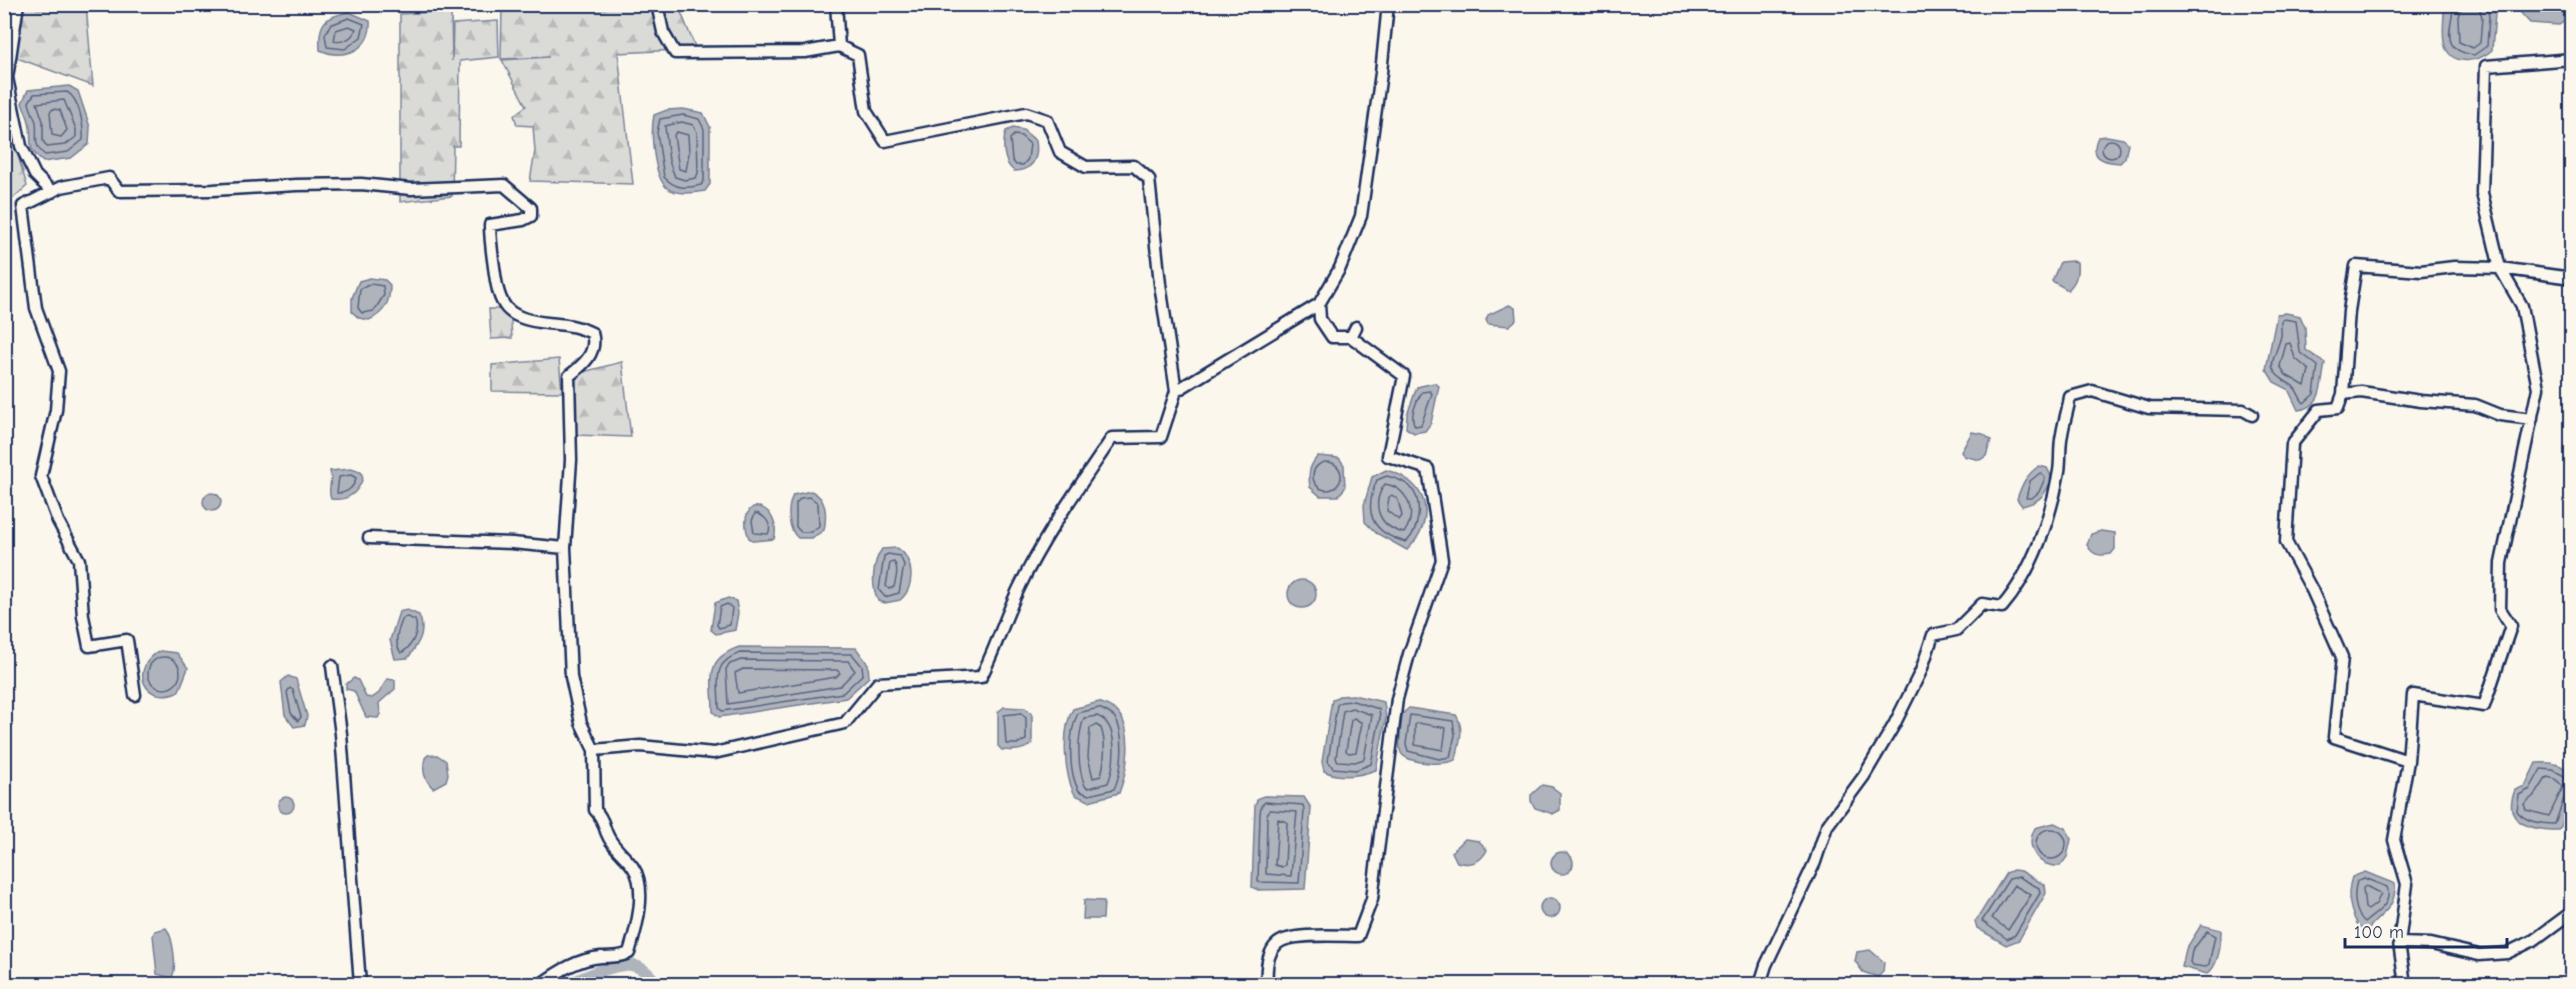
<svg xmlns="http://www.w3.org/2000/svg" width="2576" height="989" viewBox="0 0 2576 989" font-family="'Comic Neue',sans-serif">
  <style>
    .forest { fill: url(#forest-firs); stroke: #7a849a; stroke-width: 1.5 }
    .water { fill: #afb3bb; stroke: #747e96; stroke-width: 1.5 }
    .lines { fill: none; stroke-linecap: round; stroke-linejoin: round }
    .shore { stroke: #566483; stroke-width: 1.5 }
    .canal { stroke: #afb3bb; stroke-width: 12 }
    .minor-casing { stroke: #1b2f5e; stroke-width: 15 }
    .minor { stroke: #fbf7ec; stroke-width: 10 }
  </style>
  <defs>
    <pattern id="forest-firs" width="22" height="20" patternUnits="userSpaceOnUse" patternTransform="scale(1.5)"><rect width="22" height="20" fill="#dadad7"/><path d="M5 1l3.5 6h-7zM16 11l3.5 6h-7z" fill="#babbbb"/></pattern>
  </defs>
  <rect width="100%" height="100%" fill="#fbf7ec"/>
  <filter id="ink" filterUnits="userSpaceOnUse"><feTurbulence type="fractalNoise" baseFrequency=".0167" numOctaves="2"/><feDisplacementMap in="SourceGraphic" scale="12" xChannelSelector="R" yChannelSelector="G"/><feConvolveMatrix kernelMatrix="1 2 1 2 8 2 1 2 1" color-interpolation-filters="sRGB"/></filter>
  <g filter="url(#ink)">
    <path class="forest" d="M 4,5 L 86,5 L 93,86 L 9,55 L 5,50 Z
      M 401,5 L 439,5 L 439,10 L 401,11 Z
      M 502,5 L 678,5 L 696,49 L 618,53 L 633,184 L 530,181 L 535,151 L 533,126 L 517,125 L 514,115 L 526,106 L 502,60 L 549,57 L 501,59 Z
      M 451,11 L 452,61 L 453,24 L 498,21 L 499,57 L 460,61 L 459,146 L 453,146 L 452,196 L 400,202 L 400,14 Z
      M 4,108 L 27,186 L 5,205 L 4,205 Z
      M 489,309 L 510,309 L 512,338 L 491,339 Z
      M 559,359 L 562,392 L 492,391 L 492,365 Z
      M 622,362 L 631,437 L 575,435 L 575,374 Z"/>
    <path class="water" d="M 2450,5 L 2491,5 L 2495,14 L 2492,50 C 2481,60 2456,68 2446,49 C 2441,39 2444,22 2444,11 Z
      M 2519,5 L 2571,5 L 2571,17 L 2559,25 L 2530,23 L 2520,12 Z
      M 349,12 L 370,21 C 372,50 343,61 320,50 C 318,24 323,17 349,12 Z
      M 69,86 L 78,91 L 90,127 L 89,144 L 71,158 L 43,162 C 24,146 34,142 29,122 C 28,116 24,109 22,103 L 28,90 Z
      M 683,109 L 703,113 L 710,127 L 710,184 L 705,191 C 668,198 659,189 654,154 C 652,140 651,129 654,115 L 667,110 Z
      M 1013,128 L 1023,130 L 1036,141 C 1039,159 1032,171 1014,171 C 1003,163 1002,144 1006,131 Z
      M 2107,136 L 2123,139 L 2128,143 L 2125,158 L 2120,163 C 2101,162 2089,157 2098,137 Z
      M 2072,261 L 2077,262 C 2078,274 2077,281 2068,290 L 2052,281 L 2060,262 Z
      M 370,278 L 385,280 L 390,285 C 390,302 385,313 369,320 L 359,318 L 352,312 L 352,298 L 359,281 Z
      M 1509,305 L 1515,308 L 1516,320 L 1509,326 L 1488,324 L 1486,320 L 1488,315 Z
      M 2286,313 L 2300,316 L 2305,327 L 2306,350 L 2325,363 C 2321,382 2323,409 2298,410 L 2288,389 L 2274,382 L 2266,369 L 2277,314 Z
      M 1434,383 L 1439,386 L 1431,423 L 1425,431 L 1414,433 L 1406,428 L 1407,415 L 1417,387 Z
      M 1972,432 L 1983,434 L 1991,440 L 1986,456 L 1980,460 L 1964,456 L 1961,452 Z
      M 1318,456 L 1339,458 L 1344,465 L 1345,488 L 1338,496 L 1320,496 L 1310,487 C 1308,474 1309,466 1318,456 Z
      M 2039,466 L 2047,468 L 2052,478 C 2046,494 2039,503 2022,506 L 2017,499 C 2022,484 2026,475 2039,466 Z
      M 351,469 L 361,472 L 363,478 C 357,494 348,501 331,499 C 327,490 333,481 330,471 Z
      M 1386,470 C 1428,481 1438,519 1407,550 L 1376,533 L 1365,522 L 1364,505 L 1372,477 Z
      M 811,491 C 827,498 827,514 824,530 L 812,538 L 798,538 C 787,528 787,508 793,495 Z
      M203 502a9 9 0 1 1 18 0a9 9 0 1 1-18 0Z
      M 753,507 C 771,505 778,525 774,539 L 754,541 L 749,538 C 745,528 743,514 753,507 Z
      M 2101,531 L 2115,533 L 2115,549 L 2111,554 C 2100,556 2093,556 2087,545 L 2091,534 Z
      M 897,548 C 914,557 916,588 900,600 L 885,603 L 878,601 C 871,586 872,563 882,549 Z
      M1288 594a14 14 0 1 1 28 0a14 14 0 1 1-28 0Z
      M 728,598 L 736,601 L 738,613 L 735,630 L 716,634 L 711,630 L 715,603 Z
      M 407,610 L 419,615 C 427,632 418,644 408,658 L 395,659 L 390,640 L 399,612 Z
      M 739,647 L 856,648 L 868,664 L 869,677 L 846,698 L 719,717 L 713,712 C 713,679 703,660 739,647 Z
      M 160,651 L 177,653 L 188,668 L 179,691 C 144,707 128,668 160,651 Z
      M 288,676 L 296,679 L 307,716 L 305,725 L 294,727 L 285,715 L 281,682 Z
      M 354,678 L 358,680 L 366,697 L 372,698 L 379,693 L 387,679 L 395,680 L 395,689 L 379,703 L 380,714 L 378,718 L 366,717 L 354,691 L 346,689 L 346,684 Z
      M 1353,695 L 1384,702 L 1386,718 L 1376,770 C 1359,776 1340,779 1324,771 L 1322,762 L 1332,700 L 1339,696 Z
      M 1099,702 C 1106,705 1114,707 1119,714 C 1134,733 1127,772 1119,793 L 1089,801 L 1075,795 C 1064,775 1061,729 1073,709 Z
      M 1004,707 L 1025,708 L 1032,714 L 1032,744 C 1023,751 1013,751 1002,750 L 998,746 L 998,712 Z
      M 1409,708 L 1456,715 C 1465,728 1459,745 1456,759 C 1447,767 1406,763 1401,753 C 1397,743 1402,724 1402,714 Z
      M 428,755 L 437,755 L 446,761 L 448,774 L 446,781 L 433,788 C 424,779 422,771 425,758 Z
      M 2536,763 C 2572,760 2575,777 2567,807 C 2565,816 2564,822 2559,830 C 2531,830 2501,824 2515,790 L 2525,786 Z
      M 1542,785 L 1552,787 L 1560,793 L 1560,810 L 1553,814 L 1535,808 L 1531,801 L 1531,795 Z
      M 1264,796 L 1304,797 L 1311,808 L 1305,889 L 1258,890 L 1252,887 L 1255,805 L 1258,798 Z
      M278 805a8 8 0 1 1 16 0a8 8 0 1 1-16 0Z
      M 2054,823 L 2066,828 L 2071,839 L 2067,857 L 2060,866 C 2039,868 2024,848 2035,828 Z
      M 1465,839 L 1479,841 L 1487,850 C 1481,862 1471,866 1457,862 L 1452,852 Z
      M1551 863a11 11 0 1 1 22 0a11 11 0 1 1-22 0Z
      M 2013,870 L 2021,871 L 2045,885 L 2046,893 L 2019,940 L 2006,945 L 1977,928 L 1975,922 L 2006,873 Z
      M 2365,872 L 2395,884 C 2396,909 2382,912 2369,928 L 2359,927 C 2350,912 2346,894 2352,877 Z
      M1540 908a10 10 0 1 1 20 0a10 10 0 1 1-20 0Z
      M 1084,900 L 1104,901 L 1103,919 L 1083,919 Z
      M 2201,925 L 2221,930 C 2221,945 2219,965 2207,974 L 2182,967 L 2186,949 Z
      M 166,928 C 173,937 178,970 171,978 L 157,974 L 153,935 L 155,931 Z
      M 1870,950 L 1884,962 L 1883,972 L 1878,977 L 1863,972 L 1855,961 L 1857,952 Z"/>
    <g class="lines">
      <path class="shore" d="M 2454,4 C 2451,28 2439,51 2474,55 L 2487,46 L 2489,16 L 2486,4
        M 2462,4 L 2458,17 L 2459,42 L 2473,48 L 2480,43 L 2482,17 L 2478,4
        M 349,18 L 364,24 L 361,37 L 345,49 L 327,47 L 325,35 L 330,25 Z
        M 349,26 L 356,29 C 352,39 343,43 334,41 L 336,30 Z
        M 67,92 C 80,99 84,127 83,140 L 68,152 L 45,155 C 32,145 38,136 36,122 C 34,116 30,109 29,102 L 34,94 Z
        M 64,100 L 76,129 L 76,137 L 65,145 L 47,147 L 43,141 L 43,121 L 37,103 Z
        M 53,109 L 60,110 L 67,130 L 61,137 L 52,135 L 50,112 Z
        M 683,115 L 699,119 L 704,129 L 704,181 L 701,185 C 686,189 675,189 664,177 L 657,132 L 660,119 Z
        M 682,122 L 693,125 L 697,132 L 698,173 L 696,178 L 685,180 L 675,177 L 669,161 L 665,126 Z
        M 677,132 L 688,135 L 689,153 L 686,171 L 679,169 L 674,135 Z
        M 1014,135 L 1021,136 L 1030,144 L 1028,159 L 1023,165 L 1016,165 L 1012,160 L 1010,139 Z
        M2102 149a9 9 0 1 1 18 0a9 9 0 1 1-18 0Z
        M 371,284 L 383,286 L 384,295 L 374,311 L 362,313 L 358,308 L 360,289 Z
        M 2284,319 L 2296,321 L 2300,352 L 2318,366 L 2314,394 L 2304,403 C 2299,399 2298,388 2290,384 C 2261,368 2275,361 2281,336 C 2282,331 2280,326 2281,321 Z
        M 2290,343 L 2295,358 L 2309,370 L 2305,386 L 2286,375 L 2280,366 L 2286,344 Z
        M 1430,391 L 1432,394 L 1421,425 L 1415,426 C 1409,417 1416,401 1422,392 Z
        M1313 476a14 14 0 1 1 28 0a14 14 0 1 1-28 0Z
        M 2040,473 L 2045,478 L 2039,492 L 2032,498 L 2026,498 L 2030,481 Z
        M 351,475 L 356,478 C 354,487 347,494 337,493 L 339,477 Z
        M 1387,476 C 1395,478 1406,481 1412,489 C 1423,503 1419,531 1406,542 C 1371,533 1363,512 1377,480 Z
        M 1385,484 C 1408,488 1418,513 1404,533 C 1379,527 1370,505 1385,484 Z
        M 1392,495 L 1398,500 L 1402,516 L 1399,520 L 1387,511 L 1389,497 Z
        M 810,497 L 818,503 L 819,526 L 811,532 L 801,532 L 796,527 L 796,503 L 801,498 Z
        M 755,513 C 765,515 773,525 768,534 L 754,533 L 752,521 Z
        M 888,554 L 900,556 L 904,565 L 899,593 L 885,597 L 879,590 L 884,556 Z
        M 894,562 C 899,568 896,579 894,587 L 889,589 L 886,586 L 890,563 Z
        M 727,604 L 732,608 L 730,625 L 719,628 L 717,625 L 720,607 Z
        M 407,617 L 415,620 C 420,632 411,648 401,653 C 393,642 398,630 403,618 Z
        M 740,653 L 852,654 L 862,666 L 863,674 L 843,693 L 722,711 L 719,708 C 719,681 711,663 740,653 Z
        M148 673a16 16 0 1 1 32 0a16 16 0 1 1-32 0Z
        M 741,660 L 848,661 L 855,671 L 840,686 L 728,704 L 726,669 L 730,664 Z
        M 743,669 L 837,670 L 840,673 L 836,677 L 738,693 L 735,673 Z
        M 290,688 L 293,690 L 301,717 L 298,721 L 291,713 L 287,692 Z
        M 1353,701 L 1379,709 L 1380,718 L 1371,764 L 1356,770 L 1333,768 L 1328,761 L 1337,705 L 1341,702 Z
        M 1099,708 C 1105,711 1111,713 1115,718 C 1126,735 1122,772 1114,789 L 1089,795 L 1079,791 C 1068,772 1068,733 1078,713 Z
        M 1352,708 L 1372,715 L 1364,759 L 1355,762 L 1338,761 L 1336,758 L 1343,711 Z
        M 1021,713 L 1026,718 L 1026,740 L 1017,744 L 1006,744 L 1004,715 Z
        M 1410,715 L 1453,721 L 1455,735 L 1450,757 L 1439,759 L 1408,751 L 1406,744 Z
        M 1097,716 C 1120,724 1115,765 1108,783 L 1089,788 L 1085,786 C 1077,767 1077,737 1084,718 Z
        M 1354,718 L 1362,723 L 1356,752 L 1349,753 L 1346,751 L 1351,720 Z
        M 1418,723 L 1446,728 L 1443,750 L 1415,745 L 1415,725 Z
        M 1096,725 L 1101,728 C 1106,742 1105,761 1101,776 L 1093,778 L 1088,757 L 1090,728 Z
        M 2547,777 L 2556,779 L 2563,787 L 2549,816 L 2526,810 L 2524,804 L 2536,794 Z
        M 2572,780 L 2553,770 L 2541,769 L 2530,789 L 2519,795 L 2517,811 C 2525,822 2543,824 2555,824 L 2564,798 L 2572,795
        M 1265,802 L 1303,805 L 1304,810 L 1299,883 L 1258,882 L 1260,814 L 1261,806 Z
        M 1270,810 L 1297,812 L 1291,876 L 1266,874 L 1267,814 Z
        M 1278,819 L 1287,822 L 1285,865 L 1282,867 L 1275,865 Z
        M2036 844a15 15 0 1 1 30 0a15 15 0 1 1-30 0Z
        M 2019,877 L 2039,888 L 2040,893 L 2015,935 L 2007,939 L 1982,921 L 2009,879 Z
        M 2364,878 L 2387,887 C 2393,904 2376,913 2365,922 C 2354,913 2353,894 2357,881 Z
        M 2014,885 L 2031,895 L 2008,930 L 1992,918 Z
        M 2366,886 L 2381,894 L 2376,904 L 2368,910 L 2365,908 L 2363,888 Z
        M 2207,931 L 2215,936 L 2209,964 L 2205,967 L 2192,965 L 2190,962 L 2192,951 Z"/>
      <path class="canal" d="M 571,984 C 582,977 617,963 631,965 C 643,967 650,975 657,984"/>
      <g class="minor-casing">
        <path id="minor" d="M 18,4 L 7,78 L 21,146 L 35,175 L 52,192
          M 657,4 L 663,32 L 675,53 L 805,52 L 839,46 L 836,4
          M 839,46 L 858,55 L 866,111 L 885,141 L 1026,113 L 1047,120 L 1060,152 L 1086,167 L 1134,166 L 1149,179 L 1160,284 L 1176,391
          M 1319,304 L 1320,319 L 1332,337 L 1351,337 L 1356,327
          M 2343,394 L 2361,392 L 2421,401 L 2475,405 L 2500,415 L 2532,419
          M 369,538 L 512,543 L 565,548
          M 332,666 L 341,734 L 360,984
          M 135,695 L 127,640 L 89,646 L 83,616 L 79,560 L 58,521 L 41,476 L 56,410 L 59,371 L 36,308 L 23,206 L 61,187 L 109,178 L 119,191 L 213,190 L 296,185 L 361,184 L 411,189 L 504,185 L 531,208 L 531,216 L 523,220 L 490,225 C 490,239 492,253 494,267 C 499,307 505,318 547,323 C 567,325 574,325 592,333 C 598,353 583,365 569,376 L 571,460 L 565,548 L 571,677 L 581,723 L 594,750 L 595,810 C 605,820 603,828 609,838 C 615,849 626,857 633,867 C 648,889 636,930 629,953 C 618,958 611,956 601,957 C 578,959 559,971 541,984
          M 594,750 L 640,746 L 714,753 L 845,723 L 878,683 L 981,677 C 996,648 1005,617 1019,588 C 1045,534 1079,487 1112,438 L 1161,437 L 1176,391 L 1319,304 L 1340,268 L 1361,216 L 1381,73 L 1388,4
          M 2408,761 L 2334,737 L 2342,657 L 2312,590 L 2286,542 L 2292,444 L 2319,410 L 2338,408 L 2343,394 L 2349,311 L 2356,266 L 2421,271 L 2454,267 L 2500,268 L 2572,278
          M 2399,943 L 2431,944 L 2479,955 L 2507,953 L 2534,940 L 2572,912
          M 1267,984 C 1266,971 1266,954 1277,944 C 1289,932 1340,936 1358,936 L 1372,899 L 1397,699 L 1409,654 L 1442,560 L 1428,469 L 1388,456 L 1404,376 L 1351,337
          M 1760,984 L 1766,965 L 1815,862 L 1827,826 L 1864,776 L 1894,725 L 1921,671 L 1933,635 L 1956,630 L 1982,604 L 2002,607 C 2033,571 2051,517 2059,471 C 2061,459 2059,446 2062,434 C 2064,421 2068,410 2070,397 L 2092,391 L 2149,408 L 2243,410 L 2252,415
          M 2405,984 L 2399,943 L 2407,884 L 2394,840 L 2408,761 L 2413,695 L 2484,706 L 2511,626 L 2500,609 L 2501,563 L 2538,388 L 2522,306 L 2500,268 L 2482,193 L 2486,66 L 2572,59"/>
      </g>
      <use href="#minor" class="minor"/>
    </g>
  </g>
  <rect width="2576" height="989" fill="none" stroke="#fbf7ec" stroke-width="24"/>
  <rect x="12" y="12" width="2552" height="965" fill="none" stroke="#1b2f5e" stroke-width="2" filter="url(#ink)"/>
  <path d="M2345 938v9h162v-9" fill="none" stroke="#1b2f5e" stroke-width="3"/>
  <text x="2354" y="938" font-size="18" fill="#1b2f5e" stroke="#fbf7ec" stroke-width="4.5" paint-order="stroke">100 m</text>
</svg>
